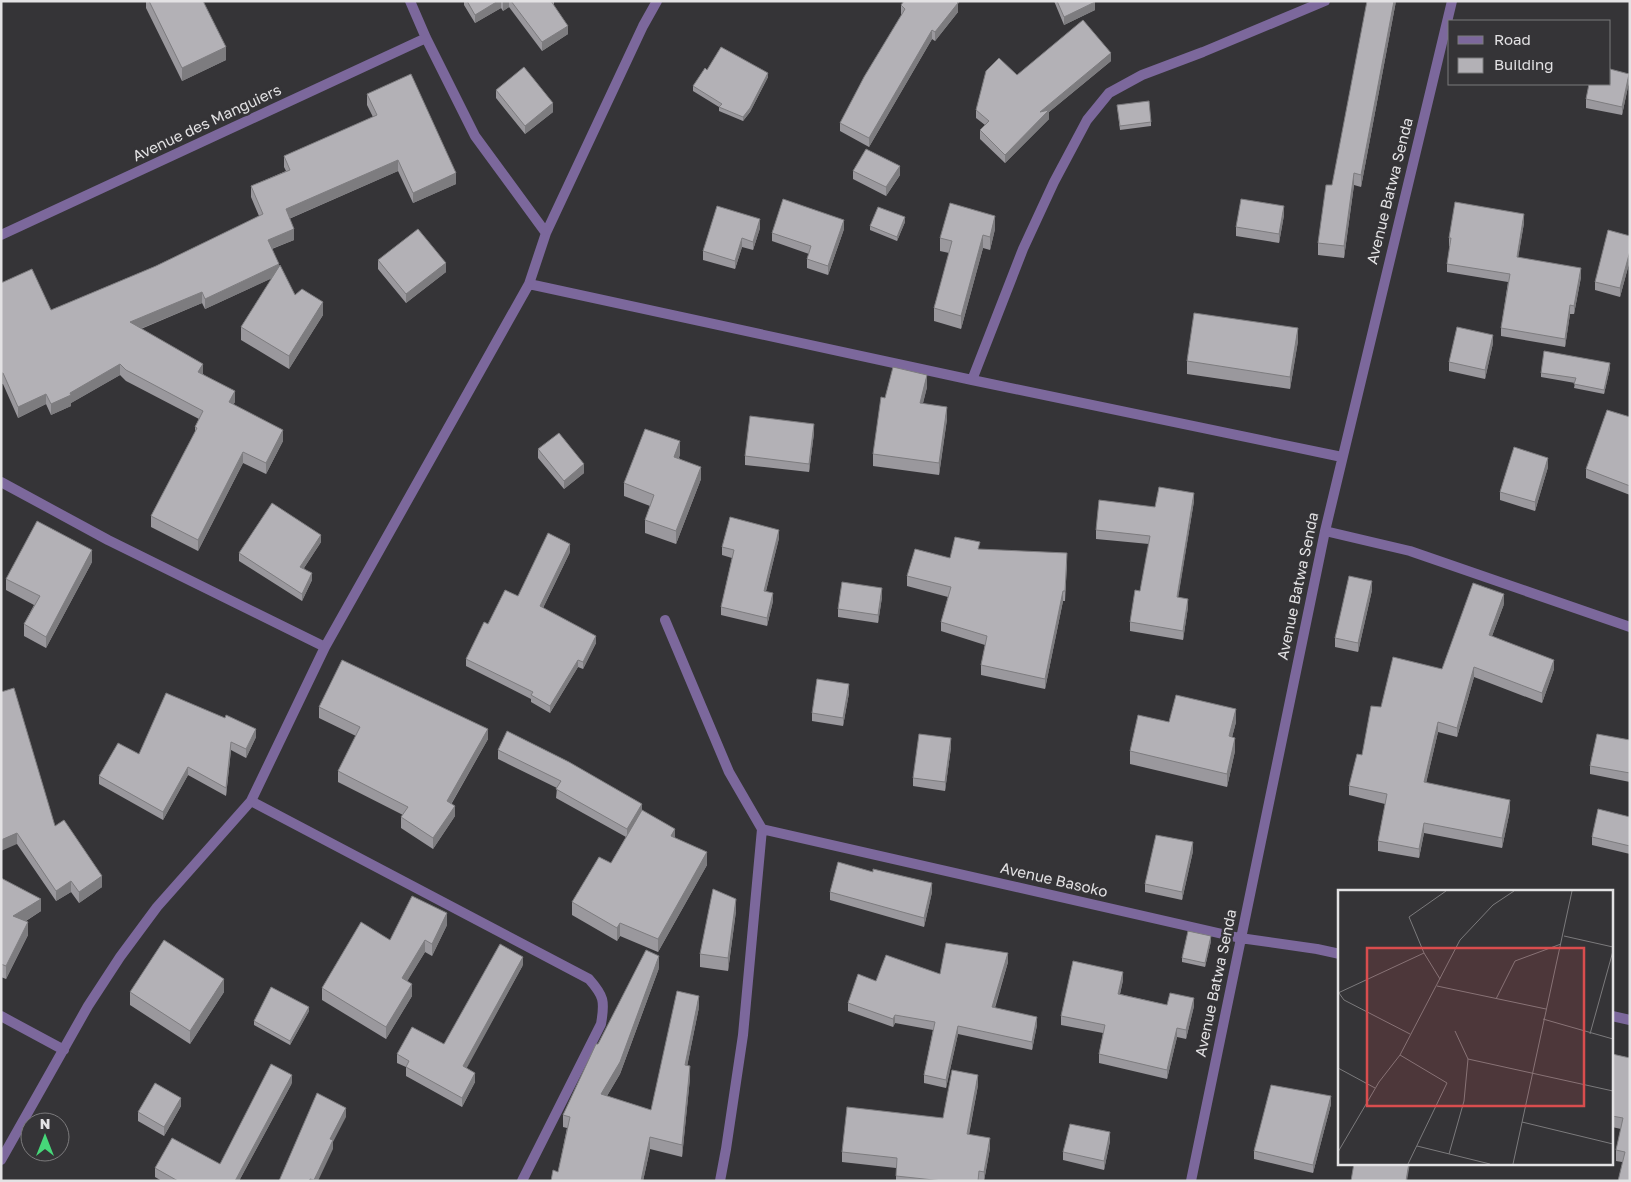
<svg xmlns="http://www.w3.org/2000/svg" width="1631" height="1182" viewBox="0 0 1631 1182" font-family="'Golos Text',sans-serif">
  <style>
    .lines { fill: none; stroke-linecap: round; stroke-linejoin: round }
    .street { stroke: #7c689c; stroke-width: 10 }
    .wall { fill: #9a989d }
    .shaded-wall { fill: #7d7c7f }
    .building { fill: #b3b1b6; stroke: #7d7c7f }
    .labels { text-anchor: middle; stroke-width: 5; stroke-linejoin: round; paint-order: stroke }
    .street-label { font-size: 15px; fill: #e3e2e4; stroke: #353437 }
    .inset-road { fill: none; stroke: #7b7a7c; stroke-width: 1 }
    .view { fill: #d94d4e; fill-opacity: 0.15; stroke: #d94d4e; stroke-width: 2.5 }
    .inset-edge { fill: none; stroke: #e3e2e4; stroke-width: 2.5 }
  </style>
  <rect width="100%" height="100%" fill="#353437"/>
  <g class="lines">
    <path class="street" d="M 410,1 L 426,38 L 475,136 L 546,233
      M 1,235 L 426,38
      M 529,284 L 972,380 L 1342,457
      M 972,380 L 1023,249 L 1054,182 L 1087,120 L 1109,93 L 1142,75 L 1203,52 L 1325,1
      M 1,482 L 108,540 L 325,647
      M 1325,531 L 1410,551 L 1630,627
      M 665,620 L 729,772 L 762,829 L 743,1035 L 726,1149 L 720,1181
      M 251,801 L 589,979 C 604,996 605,1001 601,1024 L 522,1181
      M 762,829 L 1240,938 L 1317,949 L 1340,954
      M 1,1016 L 64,1050
      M 1612,1016 L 1630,1020
      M 1,1160 L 88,1006 L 120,957 L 157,907 L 251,801 L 325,647 L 529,284 L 546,233 L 643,26 L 657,1
      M 1191,1181 L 1325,531 L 1452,1"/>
  </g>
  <path class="wall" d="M 146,1 L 203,1 L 226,60 L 182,81 L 146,8 Z
    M 464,1 L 554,1 L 554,6 L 568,34 L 542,51 L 509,7 L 503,11 L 501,8 L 475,23 L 464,5 Z
    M 1054,1 L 1094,1 L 1095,10 L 1064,25 Z
    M 1396,1 L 1361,187 L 1354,185 L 1344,258 L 1318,255 L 1318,243 L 1332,185 Z
    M 958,4 L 958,12 L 935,41 L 932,39 L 869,147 L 840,131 L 840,123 L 902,15 L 901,14 L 901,5 Z
    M 1111,61 L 1049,112 L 1049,119 L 1005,163 L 980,139 L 980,130 L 985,125 L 976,118 L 976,110 L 1017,75 Z
    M 707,70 L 768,77 L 750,112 L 743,121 L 719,111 L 719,107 L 693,91 L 693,86 Z
    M 1629,82 L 1622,115 L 1586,108 L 1586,99 Z
    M 496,90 L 553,112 L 525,134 L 496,98 Z
    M 367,94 L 456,184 L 413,203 L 398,171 L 289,219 L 294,240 L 272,249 L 279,267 L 295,295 L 323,315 L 289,369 L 241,340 L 241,327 L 272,278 L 205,309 L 202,303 L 141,329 L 203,374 L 235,402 L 233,404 L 283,441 L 266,474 L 243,463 L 198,551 L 151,527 L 151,516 L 195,432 L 195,427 L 199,419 L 126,381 L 120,375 L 71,403 L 71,406 L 51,415 L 46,404 L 18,418 L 3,384 L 1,384 L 1,283 L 51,310 L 156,266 L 259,216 L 251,197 L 251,186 L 286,171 L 284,167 L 284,156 L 373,117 L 367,105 Z
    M 1117,105 L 1151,122 L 1151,126 L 1120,130 Z
    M 853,171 L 900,175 L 886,196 L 853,179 Z
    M 1284,215 L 1279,243 L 1236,236 L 1236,227 Z
    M 905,222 L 897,241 L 870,230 L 870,226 Z
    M 1524,223 L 1518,257 L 1581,277 L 1574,314 L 1570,314 L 1565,347 L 1501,336 L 1501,328 L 1508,282 L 1447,272 L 1447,264 L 1450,246 L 1449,246 L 1449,238 Z
    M 760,228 L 753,250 L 742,247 L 735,269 L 703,260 L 703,251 Z
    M 844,229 L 828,275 L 807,268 L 807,259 L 809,254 L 772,241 L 772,233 Z
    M 995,229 L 990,250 L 983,248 L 961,329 L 934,321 L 934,308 L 949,253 L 940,251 L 940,238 Z
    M 1630,236 L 1630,260 L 1620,297 L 1595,290 L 1595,282 Z
    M 378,260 L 446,272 L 406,303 L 378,269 Z
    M 1298,341 L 1290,389 L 1187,374 L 1187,361 Z
    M 1493,343 L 1485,379 L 1449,371 L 1449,362 Z
    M 1610,368 L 1604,394 L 1574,388 L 1575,383 L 1541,377 L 1541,373 Z
    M 927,387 L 923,403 L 947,419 L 939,475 L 873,466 L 873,454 L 885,398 Z
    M 1630,417 L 1630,495 L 1586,478 L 1586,469 Z
    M 814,433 L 809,472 L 745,465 L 745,456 Z
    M 538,449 L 584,473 L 564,489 L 538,458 Z
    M 680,454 L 679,458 L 701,479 L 676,544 L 645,533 L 645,520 L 650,506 L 624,496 L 624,483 Z
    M 1548,467 L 1535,511 L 1500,500 L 1500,492 Z
    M 1194,501 L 1178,597 L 1188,607 L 1183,640 L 1130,631 L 1130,622 L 1140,591 L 1149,544 L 1096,539 L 1096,530 L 1155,507 Z
    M 779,538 L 766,591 L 773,601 L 767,626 L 721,615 L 721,607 L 732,558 L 722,555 L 722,547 Z
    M 321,542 L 304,568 L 312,580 L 302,601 L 239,561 L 239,553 Z
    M 980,550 L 1067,563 L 1065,601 L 1063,601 L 1045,689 L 981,675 L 981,665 L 985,645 L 941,631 L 941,622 L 948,597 L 907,586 L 907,576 L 950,558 Z
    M 570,552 L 543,608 L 596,643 L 583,669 L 578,667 L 550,713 L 531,702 L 531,699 L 466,666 L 466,659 L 488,624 L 518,596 Z
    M 92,562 L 46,648 L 24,636 L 24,624 L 34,605 L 6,590 L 6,579 Z
    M 1372,590 L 1358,652 L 1335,647 L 1335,638 Z
    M 882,597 L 878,623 L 838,617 L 838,609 Z
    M 1504,604 L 1492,636 L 1554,669 L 1542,703 L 1474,677 L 1457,737 L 1438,732 L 1426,783 L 1510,810 L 1502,848 L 1424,833 L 1419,858 L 1378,851 L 1378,841 L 1385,804 L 1349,795 L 1349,786 L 1362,755 L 1381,707 L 1442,669 Z
    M 1,692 L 55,826 L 102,887 L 79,903 L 71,892 L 56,901 L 17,844 Z
    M 849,693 L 843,726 L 812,721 L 812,713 Z
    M 319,707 L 488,739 L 452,803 L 455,816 L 433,849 L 401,828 L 401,817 L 403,815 L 338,782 L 338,771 L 356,736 L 319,718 Z
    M 1169,722 L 1236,722 L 1232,737 L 1235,751 L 1227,787 L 1130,764 L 1130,751 Z
    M 256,737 L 246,758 L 231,750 L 226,796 L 188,775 L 163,820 L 99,784 L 99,776 L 139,754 Z
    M 1630,740 L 1630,782 L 1590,774 L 1590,766 Z
    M 951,747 L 945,791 L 913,786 L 913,778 Z
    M 498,750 L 642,810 L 707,865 L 658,952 L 620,936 L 617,941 L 572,915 L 572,902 L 611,863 L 626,837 L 556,798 L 557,788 L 498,759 Z
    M 1630,817 L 1630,854 L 1592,845 L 1592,837 Z
    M 1193,851 L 1182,900 L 1145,892 L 1145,884 Z
    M 1,878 L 41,911 L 26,921 L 28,935 L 6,979 L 1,977 Z
    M 830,892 L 932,892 L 924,927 L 830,900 Z
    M 736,911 L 728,971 L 700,967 L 700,954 Z
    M 447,925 L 432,956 L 425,952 L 407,981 L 412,996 L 386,1039 L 322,1000 L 322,988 L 390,940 Z
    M 1211,941 L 1205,967 L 1182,962 L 1182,958 Z
    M 1008,962 L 995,1008 L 1037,1025 L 1032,1050 L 958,1034 L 946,1088 L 924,1083 L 924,1075 L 933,1030 L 895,1023 L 893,1027 L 848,1011 L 848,1003 L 876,981 L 940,974 Z
    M 523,965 L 466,1068 L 475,1082 L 462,1107 L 406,1076 L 406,1067 L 397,1063 L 397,1054 L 444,1044 Z
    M 659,968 L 620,1074 L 607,1096 L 651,1110 L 699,1007 L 687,1066 L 690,1078 L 682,1157 L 650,1149 L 643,1181 L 551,1181 L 558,1172 L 567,1128 L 563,1127 L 563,1115 L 598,1044 Z
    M 1123,980 L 1120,994 L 1167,1005 L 1194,1006 L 1186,1039 L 1177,1037 L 1167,1079 L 1099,1063 L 1099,1054 L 1103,1033 L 1061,1025 L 1061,1016 Z
    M 130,992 L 224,992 L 190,1044 L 130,1005 Z
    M 309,1011 L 290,1045 L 254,1025 L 254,1021 Z
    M 1612,1054 L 1630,1058 L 1630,1181 L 1622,1162 L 1616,1161 L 1616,1150 L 1621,1129 L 1612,1127 Z
    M 292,1083 L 239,1181 L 162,1181 L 155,1177 L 155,1168 L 220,1164 Z
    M 978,1085 L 969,1135 L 990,1148 L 984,1181 L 896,1181 L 896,1168 L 842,1162 L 842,1152 L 943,1118 Z
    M 1331,1104 L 1313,1173 L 1254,1159 L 1254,1151 Z
    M 181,1106 L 164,1136 L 138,1121 L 138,1112 Z
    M 1110,1141 L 1104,1170 L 1063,1160 L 1063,1152 Z
    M 1463,1163 L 1474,1163 L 1474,1166 Z"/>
  <path class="shaded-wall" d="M 498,1 L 501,1 L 501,8 L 475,23 L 475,15 Z
    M 505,1 L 509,1 L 509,7 L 503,11 L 503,2 Z
    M 954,1 L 960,1 L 958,4 L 958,12 L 935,41 L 935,32 Z
    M 1394,1 L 1396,1 L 1361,187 L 1361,175 Z
    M 1095,2 L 1095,10 L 1064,25 L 1064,17 Z
    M 568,26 L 568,34 L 542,51 L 542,42 Z
    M 932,30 L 932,39 L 869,147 L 869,138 Z
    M 226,47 L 226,60 L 182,81 L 182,68 Z
    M 1111,53 L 1111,61 L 1049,112 L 1049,119 L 1005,163 L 1005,155 L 1040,112 Z
    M 768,73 L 768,77 L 750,112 L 743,121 L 743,117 Z
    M 1629,74 L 1629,82 L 1622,115 L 1622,107 Z
    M 553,103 L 553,112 L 525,134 L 525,126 Z
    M 398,160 L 398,171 L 286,220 L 286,209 Z
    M 900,166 L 900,175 L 886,196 L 886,187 Z
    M 456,173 L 456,184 L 413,203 L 413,193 Z
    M 1354,173 L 1354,185 L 1344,258 L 1344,246 Z
    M 1284,206 L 1284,215 L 1279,243 L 1279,234 Z
    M 1524,214 L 1524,223 L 1517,265 L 1517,257 Z
    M 995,216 L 995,229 L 990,250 L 990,237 Z
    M 905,217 L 905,222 L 897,241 L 897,237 Z
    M 760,219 L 760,228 L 753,250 L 753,242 Z
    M 844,220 L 844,229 L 828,275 L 828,266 Z
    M 294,229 L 294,240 L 268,250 L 268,240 Z
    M 983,235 L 983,248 L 961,329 L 961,316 Z
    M 742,238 L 742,247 L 735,269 L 735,261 Z
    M 1630,251 L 1630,260 L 1620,297 L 1620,288 Z
    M 446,263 L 446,272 L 406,303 L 406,294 Z
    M 279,264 L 279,275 L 205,309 L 205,299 Z
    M 1581,268 L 1581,277 L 1574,314 L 1574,306 Z
    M 202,292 L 202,303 L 130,333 L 130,322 Z
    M 323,302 L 323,315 L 289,369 L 289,356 Z
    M 1570,305 L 1570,314 L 1565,347 L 1565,339 Z
    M 1298,328 L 1298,341 L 1290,389 L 1290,377 Z
    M 1493,335 L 1493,343 L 1485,379 L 1485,370 Z
    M 1610,363 L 1610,368 L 1604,394 L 1604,390 Z
    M 120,364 L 120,375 L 71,403 L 71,406 L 51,415 L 51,404 L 70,393 Z
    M 203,364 L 203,375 L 198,372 Z
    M 1,373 L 3,373 L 3,384 L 1,384 Z
    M 927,375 L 927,387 L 920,415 L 920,403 Z
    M 235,391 L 235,402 L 229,413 L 229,402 Z
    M 46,394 L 46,404 L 18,418 L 18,407 Z
    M 947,407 L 947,419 L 939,475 L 939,463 Z
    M 814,424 L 814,433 L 809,472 L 809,464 Z
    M 283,430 L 283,441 L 266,474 L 266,463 Z
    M 680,441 L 680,454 L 674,470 L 674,457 Z
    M 243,452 L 243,463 L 198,551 L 198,540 Z
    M 1548,458 L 1548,467 L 1535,511 L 1535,502 Z
    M 584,464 L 584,473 L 564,489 L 564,481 Z
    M 701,467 L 701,479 L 676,544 L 676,531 Z
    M 1194,493 L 1194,501 L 1177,605 L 1177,597 Z
    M 779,530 L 779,538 L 764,599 L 764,591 Z
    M 321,535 L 321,542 L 300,574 L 300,567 Z
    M 570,544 L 570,552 L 540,614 L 540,606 Z
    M 92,550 L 92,562 L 46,648 L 46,637 Z
    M 312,573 L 312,580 L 302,601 L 302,594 Z
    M 1372,581 L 1372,590 L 1358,652 L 1358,643 Z
    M 882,588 L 882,597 L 878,623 L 878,615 Z
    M 1063,591 L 1063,601 L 1045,689 L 1045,679 Z
    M 773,593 L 773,601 L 767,626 L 767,618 Z
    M 1504,594 L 1504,604 L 1489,644 L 1489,635 Z
    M 1188,599 L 1188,607 L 1183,640 L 1183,631 Z
    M 596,636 L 596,643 L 583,669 L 583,662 Z
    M 578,660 L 578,667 L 550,713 L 550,706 Z
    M 1554,660 L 1554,669 L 1542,703 L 1542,693 Z
    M 1474,667 L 1474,677 L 1457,737 L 1457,728 Z
    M 849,684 L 849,693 L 843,726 L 843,718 Z
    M 1236,709 L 1236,722 L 1229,749 L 1229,736 Z
    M 1438,722 L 1438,732 L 1424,792 L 1424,782 Z
    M 256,729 L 256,737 L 246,758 L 246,749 Z
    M 488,729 L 488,739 L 447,811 L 447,801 Z
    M 951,738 L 951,747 L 945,791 L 945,782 Z
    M 1235,738 L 1235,751 L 1227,787 L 1227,774 Z
    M 231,742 L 231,750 L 226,796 L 226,788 Z
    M 188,767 L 188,775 L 163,820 L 163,812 Z
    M 1510,800 L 1510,810 L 1502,848 L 1502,838 Z
    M 642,804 L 642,812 L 627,838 L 627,829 Z
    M 455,806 L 455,816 L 433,849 L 433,838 Z
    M 1424,823 L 1424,833 L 1419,858 L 1419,849 Z
    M 675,829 L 675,842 L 671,836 Z
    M 17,833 L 17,844 L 1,851 L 1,840 Z
    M 1193,842 L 1193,851 L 1182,900 L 1182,892 Z
    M 707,852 L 707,865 L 658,952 L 658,939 Z
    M 102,876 L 102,887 L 79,903 L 79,892 Z
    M 71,881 L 71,892 L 56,901 L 56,891 Z
    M 932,883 L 932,892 L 924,927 L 924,918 Z
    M 41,899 L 41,911 L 13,929 L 13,916 Z
    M 736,899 L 736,911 L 728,971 L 728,958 Z
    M 447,913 L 447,925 L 432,956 L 432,944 Z
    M 28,922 L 28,935 L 6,979 L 6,966 Z
    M 620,923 L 620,936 L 617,941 L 617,928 Z
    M 1211,936 L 1211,941 L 1205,967 L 1205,963 Z
    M 425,940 L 425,952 L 402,990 L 402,978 Z
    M 1008,953 L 1008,962 L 992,1016 L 992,1007 Z
    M 659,956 L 659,968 L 620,1074 L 601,1106 L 601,1094 Z
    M 523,957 L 523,965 L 463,1075 L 463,1066 Z
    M 1123,972 L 1123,980 L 1118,1003 L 1118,994 Z
    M 224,979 L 224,992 L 190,1044 L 190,1031 Z
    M 412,984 L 412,996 L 386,1039 L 386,1027 Z
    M 699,996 L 699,1007 L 685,1077 L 685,1065 Z
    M 1194,998 L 1194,1006 L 1186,1039 L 1186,1030 Z
    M 309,1007 L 309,1011 L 290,1045 L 290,1041 Z
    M 895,1015 L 895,1023 L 893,1027 L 893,1019 Z
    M 1037,1017 L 1037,1025 L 1032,1050 L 1032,1042 Z
    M 958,1026 L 958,1034 L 946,1088 L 946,1080 Z
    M 1177,1028 L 1177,1037 L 1167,1079 L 1167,1070 Z
    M 690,1066 L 690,1078 L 682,1157 L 682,1145 Z
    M 475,1073 L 475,1082 L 462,1107 L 462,1098 Z
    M 292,1075 L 292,1083 L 239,1181 L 235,1181 Z
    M 978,1075 L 978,1085 L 967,1144 L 967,1134 Z
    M 1331,1096 L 1331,1104 L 1313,1173 L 1313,1165 Z
    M 181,1098 L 181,1106 L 164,1136 L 164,1127 Z
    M 346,1108 L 346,1117 L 333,1142 L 333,1149 L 318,1181 L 314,1181 L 330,1139 Z
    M 1110,1132 L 1110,1141 L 1104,1170 L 1104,1161 Z
    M 650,1137 L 650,1149 L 643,1181 L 641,1181 Z
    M 990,1138 L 990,1148 L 984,1181 L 984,1172 Z
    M 1409,1163 L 1410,1163 L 1407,1181 L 1406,1181 Z"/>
  <path class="building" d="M 149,1 L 203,1 L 226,47 L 182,68 Z
    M 467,1 L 498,1 L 475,15 Z
    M 511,1 L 551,1 L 568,26 L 542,42 Z
    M 904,1 L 956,1 L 958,3 L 935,32 L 932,30 L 869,138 L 840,123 L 864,77 L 905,9 L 901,5 Z
    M 1057,1 L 1094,1 L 1095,2 L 1064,17 Z
    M 1367,1 L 1394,1 L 1361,175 L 1354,173 L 1344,246 L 1318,243 L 1326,185 L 1332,185 Z
    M 1083,20 L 1111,53 L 1040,112 L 1049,110 L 1005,155 L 980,130 L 989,121 L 976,110 L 986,71 L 999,58 L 1017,75 Z
    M 721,47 L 768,73 L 750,108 L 743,117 L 719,107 L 722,104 L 693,86 L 705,68 L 707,70 Z
    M 524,67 L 553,103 L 525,126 L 496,90 Z
    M 1610,69 L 1629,74 L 1622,107 L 1586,99 L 1589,84 L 1610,84 Z
    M 411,74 L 456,173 L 413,193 L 398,160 L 286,209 L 294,229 L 268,240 L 279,264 L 205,299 L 202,292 L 130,322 L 203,364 L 198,372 L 235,391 L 229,402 L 283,430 L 266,463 L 243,452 L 198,540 L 151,516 L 197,428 L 195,427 L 203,411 L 126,370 L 120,364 L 70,393 L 71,395 L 51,404 L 46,394 L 18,407 L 3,373 L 1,373 L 1,283 L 32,269 L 51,310 L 156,266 L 263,214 L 251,186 L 290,170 L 284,156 L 377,115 L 367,94 Z
    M 1149,101 L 1151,122 L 1120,126 L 1117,105 Z
    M 866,149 L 900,166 L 886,187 L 853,171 Z
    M 783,199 L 844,220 L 828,266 L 807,259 L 811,246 L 772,233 Z
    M 1241,199 L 1284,206 L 1279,234 L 1236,227 Z
    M 1455,202 L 1524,214 L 1517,257 L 1581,268 L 1574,306 L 1570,305 L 1565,339 L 1501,328 L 1510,274 L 1447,264 L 1451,238 L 1449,238 Z
    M 950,203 L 995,216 L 990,237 L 983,235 L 961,316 L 934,308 L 952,241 L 940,238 Z
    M 717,206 L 760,219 L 753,242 L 742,238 L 735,261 L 703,251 Z
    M 878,207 L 905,217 L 897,237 L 870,226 Z
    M 418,229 L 446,263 L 406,294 L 378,260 Z
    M 1608,230 L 1630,236 L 1630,251 L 1620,288 L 1595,282 Z
    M 280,265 L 295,295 L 302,289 L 323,302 L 289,356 L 241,327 Z
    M 1194,313 L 1298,328 L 1290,377 L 1187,361 Z
    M 1457,327 L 1493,335 L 1485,370 L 1449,362 Z
    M 1544,351 L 1610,363 L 1604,390 L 1574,384 L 1576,378 L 1541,373 Z
    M 893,367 L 927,375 L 920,403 L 947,407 L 939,463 L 873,454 L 881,397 L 885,398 Z
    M 1607,410 L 1630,417 L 1630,486 L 1586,469 Z
    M 750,416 L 814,424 L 809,464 L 745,456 Z
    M 645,429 L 680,441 L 674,457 L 701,467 L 676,531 L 645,520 L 654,495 L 624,483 Z
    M 559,433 L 584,464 L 564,481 L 538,449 Z
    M 1514,447 L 1548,458 L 1535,502 L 1500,492 Z
    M 1159,487 L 1194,493 L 1177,597 L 1188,599 L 1183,631 L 1130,622 L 1135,590 L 1140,591 L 1150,536 L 1096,530 L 1099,500 L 1155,507 Z
    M 272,503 L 321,535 L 300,567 L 312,573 L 302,594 L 239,553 Z
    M 730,517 L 779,530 L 764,591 L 773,593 L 767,618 L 721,607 L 734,550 L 722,547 Z
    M 37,521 L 92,550 L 46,637 L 24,624 L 40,596 L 6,579 Z
    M 548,533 L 570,544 L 540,606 L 596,636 L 583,662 L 578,660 L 550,706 L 531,695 L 533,692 L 466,659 L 484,622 L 488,624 L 505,590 L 518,596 Z
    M 955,537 L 980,542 L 978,549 L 1067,553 L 1065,591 L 1063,591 L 1045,679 L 981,665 L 987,636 L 941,622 L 951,587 L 907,576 L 915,549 L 950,558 Z
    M 1349,576 L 1372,581 L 1358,643 L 1335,638 Z
    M 842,582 L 882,588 L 878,615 L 838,609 Z
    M 1473,583 L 1504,594 L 1489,635 L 1554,660 L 1542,693 L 1474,667 L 1457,728 L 1438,722 L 1424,782 L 1510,800 L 1502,838 L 1424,823 L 1419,849 L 1378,841 L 1387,794 L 1349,786 L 1357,754 L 1362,755 L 1371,706 L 1381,707 L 1393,657 L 1442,669 Z
    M 342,660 L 488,729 L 447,801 L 455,806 L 433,838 L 401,817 L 408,807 L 338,771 L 360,727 L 319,707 Z
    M 817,679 L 849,684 L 843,718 L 812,713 Z
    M 14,688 L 55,826 L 64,820 L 102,876 L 79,892 L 71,881 L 56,891 L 17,833 L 1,840 L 1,692 Z
    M 166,693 L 225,718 L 226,715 L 256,729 L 246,749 L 231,742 L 226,788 L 188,767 L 163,812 L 99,776 L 118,743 L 139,754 Z
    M 1176,695 L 1236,709 L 1229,736 L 1235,738 L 1227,774 L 1130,751 L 1138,715 L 1169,722 Z
    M 507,731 L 569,762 L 642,804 L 627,829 L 556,789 L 561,781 L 498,750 Z
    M 919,734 L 951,738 L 945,782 L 913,778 Z
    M 1597,734 L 1630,740 L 1630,773 L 1590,766 Z
    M 1598,809 L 1630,817 L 1630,846 L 1592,837 Z
    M 642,810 L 675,829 L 671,836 L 707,852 L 658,939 L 620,923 L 617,928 L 572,902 L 599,857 L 611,863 Z
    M 1156,835 L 1193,842 L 1182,892 L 1145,884 Z
    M 838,862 L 873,872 L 873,869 L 932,883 L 924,918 L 830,892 Z
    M 1,878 L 41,899 L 13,916 L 28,922 L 6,966 L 1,964 Z
    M 713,889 L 736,899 L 728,958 L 700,954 Z
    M 412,896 L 447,913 L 432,944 L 425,940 L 402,978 L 412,984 L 386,1027 L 322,988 L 361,922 L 390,940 Z
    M 1188,931 L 1211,936 L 1205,963 L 1182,958 Z
    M 164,940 L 224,979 L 190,1031 L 130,992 Z
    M 946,943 L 1008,953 L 992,1007 L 1037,1017 L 1032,1042 L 958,1026 L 946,1080 L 924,1075 L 935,1022 L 895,1015 L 893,1019 L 848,1003 L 858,974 L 876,981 L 886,955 L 940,974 Z
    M 500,944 L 523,957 L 463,1066 L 475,1073 L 462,1098 L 406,1067 L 409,1061 L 397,1054 L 412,1027 L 444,1044 Z
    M 646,950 L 659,956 L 620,1062 L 601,1094 L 651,1110 L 677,991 L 699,996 L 685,1065 L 690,1066 L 682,1145 L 650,1137 L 641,1181 L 551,1181 L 553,1170 L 558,1172 L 570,1117 L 563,1115 L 596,1044 L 598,1044 Z
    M 1073,961 L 1123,972 L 1118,994 L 1167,1005 L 1170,993 L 1194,998 L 1186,1030 L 1177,1028 L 1167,1070 L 1099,1054 L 1105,1025 L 1061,1016 Z
    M 271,987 L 309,1007 L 290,1041 L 254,1021 Z
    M 1612,1054 L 1630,1058 L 1630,1181 L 1618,1181 L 1625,1152 L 1616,1150 L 1623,1118 L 1612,1116 Z
    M 271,1064 L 292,1075 L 235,1181 L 178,1181 L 155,1168 L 172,1138 L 220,1164 Z
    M 952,1070 L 978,1075 L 967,1134 L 990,1138 L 984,1172 L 979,1171 L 978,1181 L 943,1181 L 896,1176 L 897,1158 L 842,1152 L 847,1107 L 943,1118 Z
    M 155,1083 L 181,1098 L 164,1127 L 138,1112 Z
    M 1271,1085 L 1331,1096 L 1313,1165 L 1254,1151 Z
    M 317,1093 L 346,1108 L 330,1139 L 333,1140 L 314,1180 L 310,1179 L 309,1181 L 279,1181 Z
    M 1070,1124 L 1110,1132 L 1104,1161 L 1063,1152 Z
    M 1354,1163 L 1409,1163 L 1406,1181 L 1351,1181 Z"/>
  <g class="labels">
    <g class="street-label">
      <text transform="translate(207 123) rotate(-25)" y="5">Avenue des Manguiers</text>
      <text transform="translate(1390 191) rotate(-76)" y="5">Avenue Batwa Senda</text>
      <text transform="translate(1298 586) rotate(-78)" y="5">Avenue Batwa Senda</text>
      <text transform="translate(1054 880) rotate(13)" y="5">Avenue Basoko</text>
      <text transform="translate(1216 983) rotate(-78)" y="5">Avenue Batwa Senda</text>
    </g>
  </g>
  <g transform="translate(1338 890)">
    <rect width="275" height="275" fill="#353437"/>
    <path class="inset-road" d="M 226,46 L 275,57M 102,89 L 86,63 L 71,27 L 108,1M 99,96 L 208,119M 0,103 L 86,63M 1,103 L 6,110 L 72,144M 158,109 L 177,71 L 223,54M 205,129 L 275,149M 252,144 L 275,61M 62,165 L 109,193 L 70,274M 130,169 L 275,201M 0,178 L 37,198M 184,232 L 275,254M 79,256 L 152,274M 0,262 L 41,192 L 62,165 L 122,50 L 155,15 L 176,1M 111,264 L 126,211 L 130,169 L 117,141M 175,274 L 234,1"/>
    <path class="view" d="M 29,58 L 246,58 L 246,216 L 29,216 Z"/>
    <rect width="275" height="275" class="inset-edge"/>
  </g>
  <rect width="1631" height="1182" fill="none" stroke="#e3e2e4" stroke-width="5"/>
  <rect x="1448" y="20" width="162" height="65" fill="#353437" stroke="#7b7a7c"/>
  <rect x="1458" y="36" width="25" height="8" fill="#7c689c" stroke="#7b7a7c"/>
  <text x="1494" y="45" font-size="15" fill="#e3e2e4">Road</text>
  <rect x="1458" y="58" width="25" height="15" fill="#b3b1b6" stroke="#7b7a7c"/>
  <text x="1494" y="70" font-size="15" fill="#e3e2e4">Building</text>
  <g transform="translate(45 1137)"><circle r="24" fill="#353437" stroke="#7b7a7c"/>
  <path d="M0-4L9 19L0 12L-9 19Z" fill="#46d779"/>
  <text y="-8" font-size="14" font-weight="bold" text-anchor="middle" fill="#e3e2e4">N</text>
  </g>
</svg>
